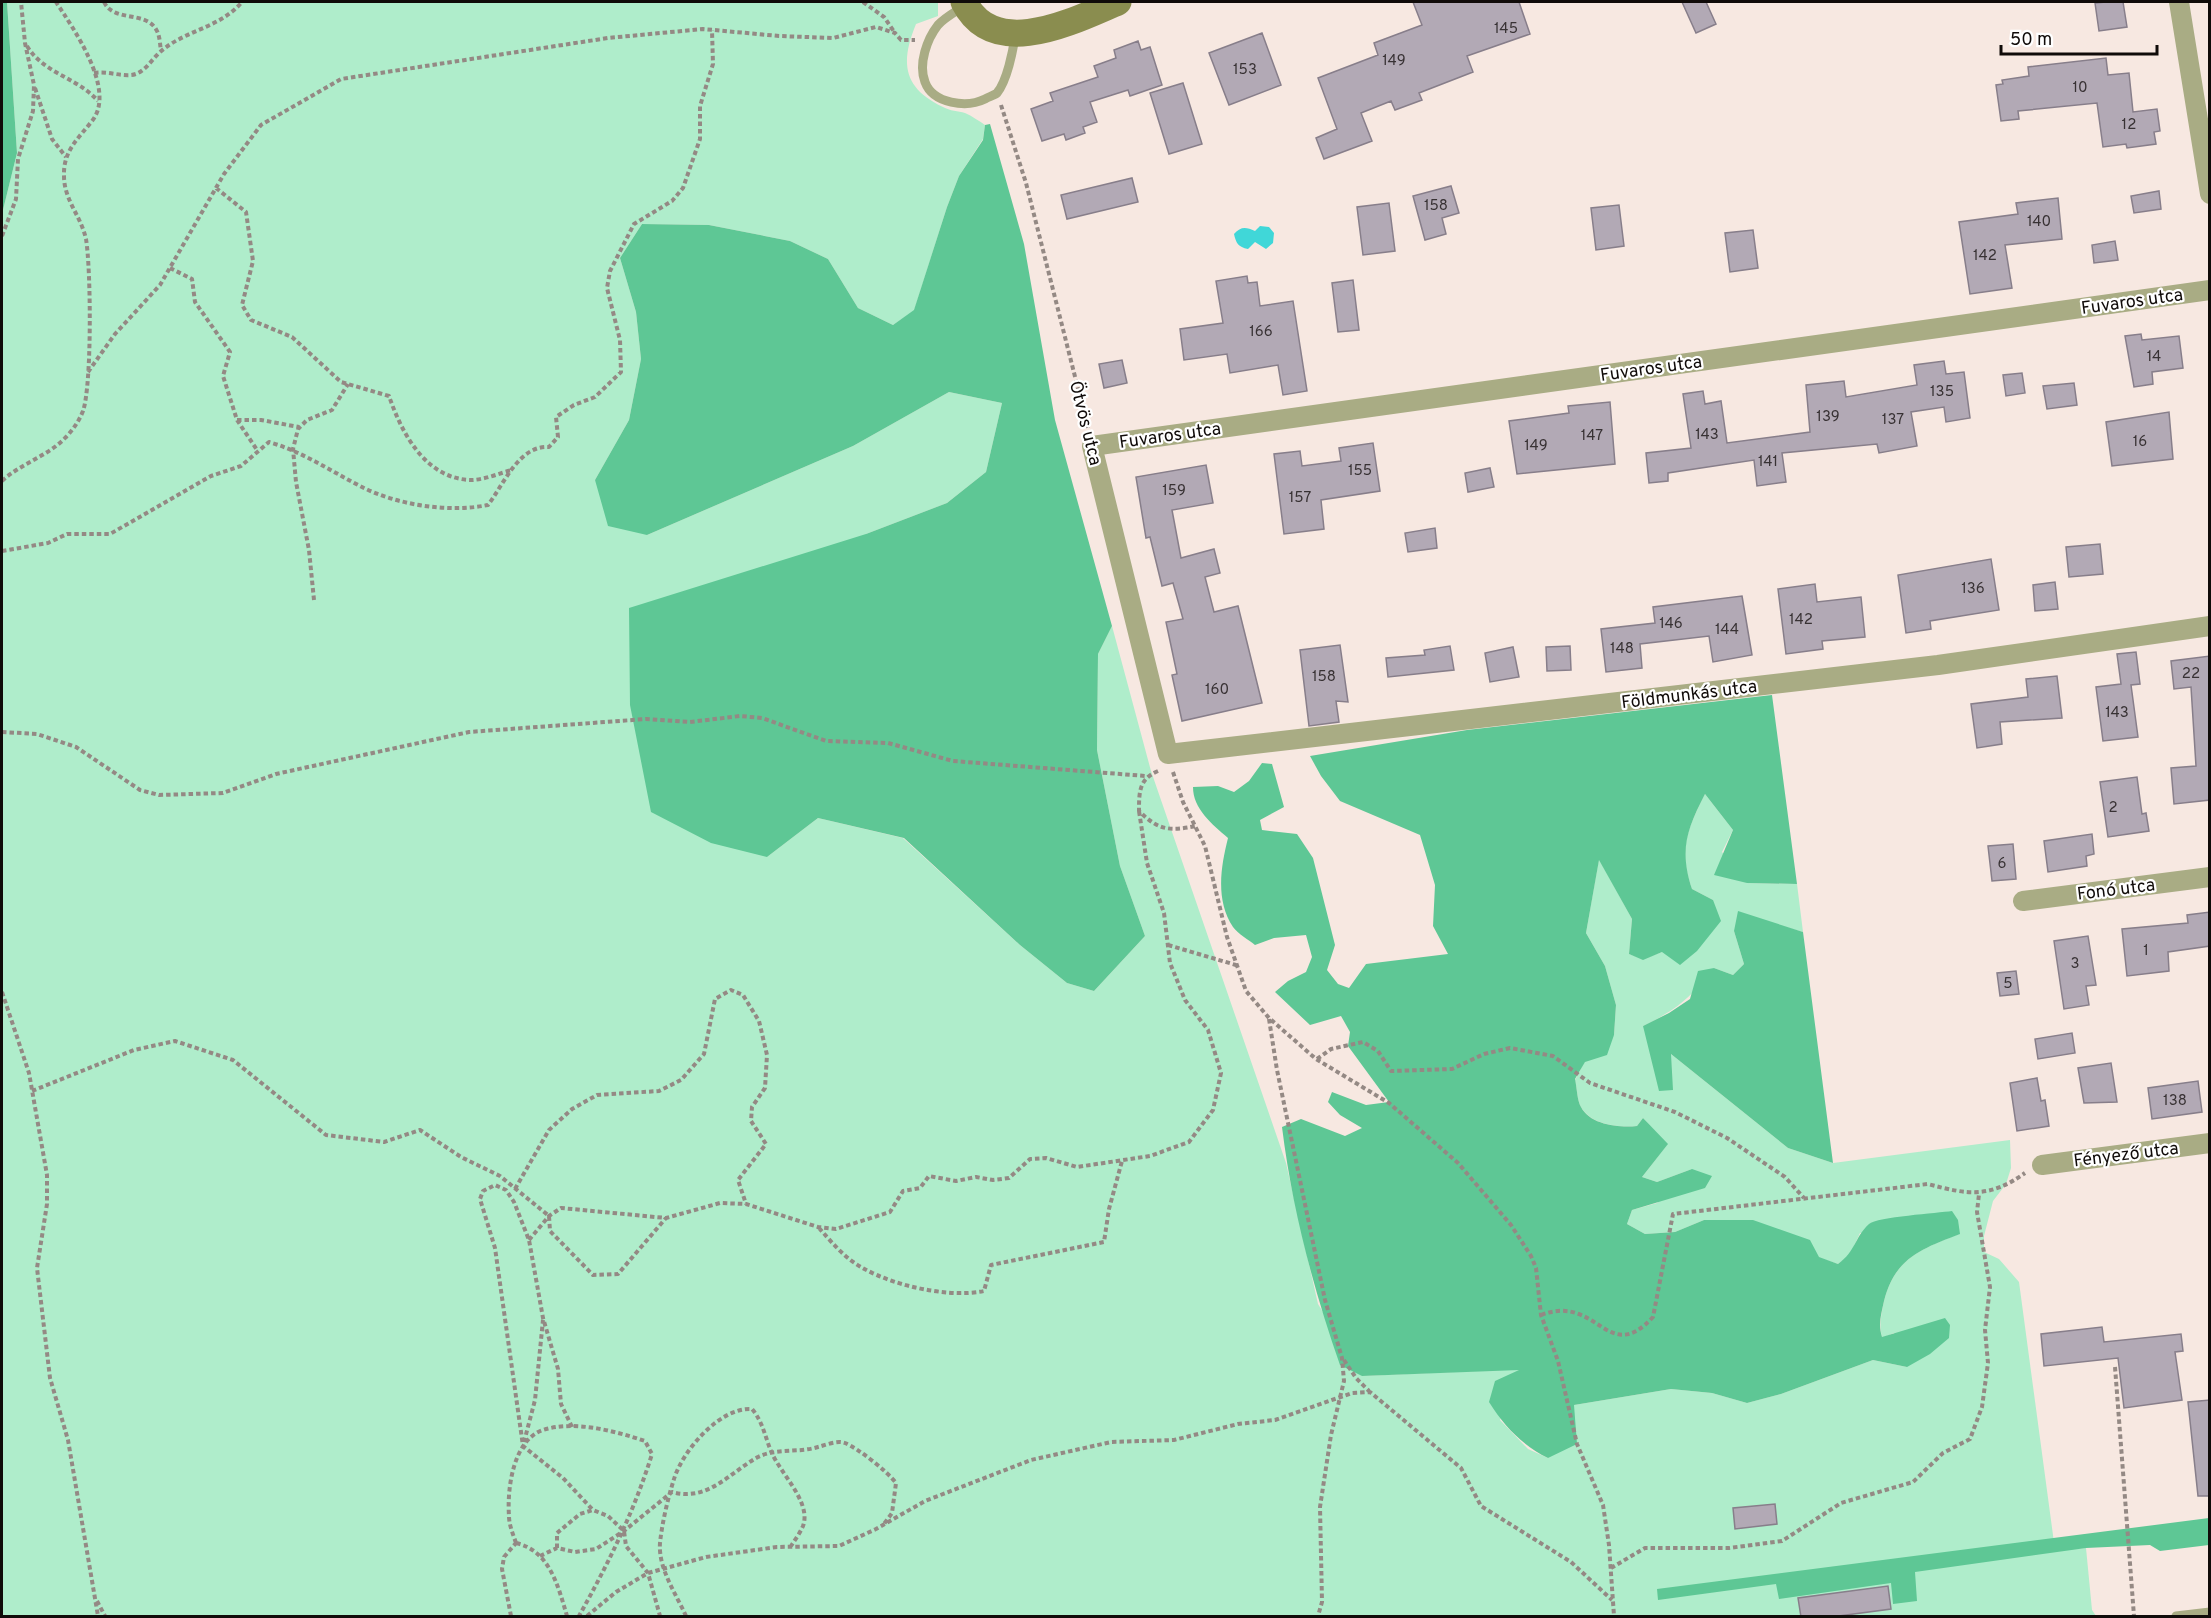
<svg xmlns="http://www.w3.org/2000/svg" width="2211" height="1618" viewBox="0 0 2211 1618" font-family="Overpass,sans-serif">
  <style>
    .green { fill: #afedcb }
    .forest { fill: #5ec795 }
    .water { fill: #40d7d8 }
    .building { fill: #b2a9b5; stroke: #877e8a; stroke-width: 1.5 }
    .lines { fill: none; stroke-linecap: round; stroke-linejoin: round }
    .path { stroke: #948984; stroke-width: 4; stroke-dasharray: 4.5 3; stroke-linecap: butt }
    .lane { stroke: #a9ac84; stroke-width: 9 }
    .street { stroke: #a9ac84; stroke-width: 20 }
    .secondary { stroke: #8a8d4f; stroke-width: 27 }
    .labels { text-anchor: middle; stroke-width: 4.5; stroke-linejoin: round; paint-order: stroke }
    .number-label { font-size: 15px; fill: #383234 }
    .street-label { font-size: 18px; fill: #100b09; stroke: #fff }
  </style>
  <rect width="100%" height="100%" fill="#f7e8e1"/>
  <path class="green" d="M 7,2 L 938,2 L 938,16 L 916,24 C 900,63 903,88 943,107 C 950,111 958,111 965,113 C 972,116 979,121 985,125 L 983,139 L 959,176 L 947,207 L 914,311 L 893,325 L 858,308 L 828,259 L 790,241 L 709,225 L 642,224 L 620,258 L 636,312 L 641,359 L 629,420 L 595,480 L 647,535 L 853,446 L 949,392 L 1002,403 L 986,472 L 947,503 L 866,534 L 767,857 L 818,818 L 903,838 L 1020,945 L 1067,983 L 1094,991 L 1145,936 L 1120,866 L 1097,750 L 1098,654 L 1112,626 L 1151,771 L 1286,1163 L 1318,1304 L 1362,1376 L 1522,1369 L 1500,1420 L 1528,1449 L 1548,1458 L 1574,1405 L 1671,1389 L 1712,1393 L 1747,1403 L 1781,1394 L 1873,1360 L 1907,1367 L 1894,1333 L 1882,1338 C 1879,1324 1881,1315 1884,1301 C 1895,1258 1921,1249 1959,1234 L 1860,1233 L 1850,1255 L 1838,1264 L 1704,1220 L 1675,1232 L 1645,1234 L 1627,1224 L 1632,1210 L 1657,1203 L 1692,1169 L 1657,1182 L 1642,1177 L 1667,1145 L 1643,1118 L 1637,1126 C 1620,1128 1591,1125 1581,1107 C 1577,1100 1577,1088 1575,1080 L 1585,1061 L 1614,1035 L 1616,1005 L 1605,966 L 1586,933 L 1599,859 L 1632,919 L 1629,954 L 1643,959 L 1662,952 L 1713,900 L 1692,889 C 1678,849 1687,830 1705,794 L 1733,830 L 1722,852 L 1747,883 L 1797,884 L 1803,932 L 1778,925 L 1734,931 L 1744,964 L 1733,975 L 1714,968 C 1690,998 1678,1009 1643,1026 L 1671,1054 L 1788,1148 L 1833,1163 L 2010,1140 L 2011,1168 L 2006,1184 L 1993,1201 L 1984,1236 L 1984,1252 L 1999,1259 L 2019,1282 L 2055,1550 L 2086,1548 L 2092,1610 L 2096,1616 L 2,1616 L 2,214 L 17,153 Z"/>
  <path class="forest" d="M 2,2 L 7,2 L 17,153 L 2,214 Z
    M 990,124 L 1024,244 L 1055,420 L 1112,626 L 1098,654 L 1097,750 L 1120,866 L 1145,936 L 1094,991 L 1067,983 L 1020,945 L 904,838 L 818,818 L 767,857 L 711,843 L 651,812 L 630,705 L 629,608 L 866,534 L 947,503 L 986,472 L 1002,403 L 949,392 L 853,446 L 647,535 L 608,526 L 595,480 L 629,420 L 641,359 L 636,312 L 620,258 L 642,224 L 709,225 L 790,241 L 828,259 L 858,308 L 893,325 L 914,310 L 947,207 L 959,176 L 983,140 L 985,125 Z
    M 1772,695 L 1797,884 L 1747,883 L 1714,875 L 1733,830 L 1705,794 C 1687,829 1679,850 1692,889 L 1713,900 L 1721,921 L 1697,951 L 1680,965 L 1662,952 L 1643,960 L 1629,954 L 1632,919 L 1599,860 L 1586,933 L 1605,966 L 1616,1005 L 1614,1035 L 1607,1055 L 1585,1062 L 1575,1079 C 1577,1088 1577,1100 1581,1107 C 1590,1125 1620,1128 1637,1126 L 1643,1118 L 1668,1144 L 1642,1177 L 1657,1182 L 1692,1169 L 1712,1176 L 1705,1188 L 1632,1210 L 1627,1224 L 1645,1234 L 1675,1232 L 1704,1220 L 1753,1220 L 1810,1240 L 1819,1257 L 1838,1264 C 1856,1251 1854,1238 1869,1224 C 1877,1217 1938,1213 1952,1211 L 1958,1220 L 1960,1234 C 1921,1249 1895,1258 1884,1301 C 1881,1315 1878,1324 1882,1337 L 1945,1318 L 1950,1325 L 1949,1338 L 1930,1354 L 1907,1367 L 1873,1360 L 1781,1394 L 1747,1403 L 1712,1393 L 1671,1389 L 1574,1405 L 1577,1444 L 1548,1458 C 1522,1445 1504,1426 1489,1402 L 1495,1381 L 1519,1370 L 1362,1376 L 1340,1365 C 1313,1288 1292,1208 1282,1127 L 1301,1119 L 1345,1136 L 1362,1128 L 1340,1115 L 1328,1102 L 1332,1092 L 1366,1105 L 1389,1102 L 1348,1046 L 1350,1032 L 1341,1016 L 1310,1025 L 1275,992 L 1288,981 L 1306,972 L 1312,957 L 1306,935 L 1274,938 L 1255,945 C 1249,940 1238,934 1233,927 C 1215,900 1221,866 1228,838 C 1212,824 1193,809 1193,787 L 1218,786 L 1234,792 L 1249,781 L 1262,763 L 1272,764 L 1284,807 L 1260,820 L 1262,830 L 1297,834 L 1313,858 L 1335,945 L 1327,970 L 1338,984 L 1349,988 L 1366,964 L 1448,954 L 1433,926 L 1435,885 L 1420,835 L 1340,801 L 1321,776 L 1310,756 L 1467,730 Z
    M 1738,911 L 1803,932 L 1833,1163 L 1788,1148 L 1671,1054 L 1673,1090 L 1659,1091 L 1643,1026 L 1669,1013 L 1690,999 L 1698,971 L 1714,968 L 1733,975 L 1744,964 L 1734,931 Z
    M 2209,1518 L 2209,1545 L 2160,1551 L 2150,1545 L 2086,1548 L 1915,1572 L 1917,1601 L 1893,1604 L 1891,1583 L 1779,1599 L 1776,1584 L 1658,1600 L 1657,1589 Z"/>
  <path class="water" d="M 1260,226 L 1269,227 L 1274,233 L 1273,243 L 1266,249 L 1255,242 L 1248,249 C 1238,247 1236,243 1234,234 C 1241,226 1246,227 1255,231 Z"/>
  <path class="building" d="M 1413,2 L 1519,2 L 1530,34 L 1467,56 L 1473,72 L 1419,93 L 1422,100 L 1395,110 L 1391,101 L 1361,113 L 1372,141 L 1324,159 L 1316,138 L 1337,129 L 1318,78 L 1378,55 L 1374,43 L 1422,25 Z
    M 1682,2 L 1706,2 L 1716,24 L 1696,33 Z
    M 2106,2 L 2123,2 L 2127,27 L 2099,31 L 2095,3 Z
    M 1262,33 L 1281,85 L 1229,105 L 1209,53 Z
    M 1138,41 L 1141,50 L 1150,47 L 1162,85 L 1130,96 L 1128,90 L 1090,102 L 1097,122 L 1083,127 L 1085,133 L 1066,140 L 1064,134 L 1042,141 L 1031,109 L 1053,101 L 1050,93 L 1098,77 L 1094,66 L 1116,58 L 1114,50 Z
    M 2106,58 L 2108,75 L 2129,73 L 2133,112 L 2157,109 L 2160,131 L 2154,132 L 2156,144 L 2127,148 L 2126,144 L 2103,147 L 2097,103 L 2018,111 L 2019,119 L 2001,121 L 1996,85 L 2003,84 L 2002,80 L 2029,76 L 2028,67 Z
    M 1183,83 L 1202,144 L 1169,154 L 1150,93 Z
    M 1132,178 L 1138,202 L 1067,219 L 1061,195 Z
    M 1451,186 L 1459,213 L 1442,218 L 1446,234 L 1425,240 L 1413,196 Z
    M 2159,191 L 2161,209 L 2134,213 L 2131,196 Z
    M 2058,198 L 2062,239 L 2005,245 L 2012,288 L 1970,294 L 1959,222 L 2018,214 L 2016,203 Z
    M 1389,203 L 1395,251 L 1363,255 L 1357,207 Z
    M 1619,205 L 1624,246 L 1596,250 L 1591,208 Z
    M 1753,230 L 1758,268 L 1730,272 L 1725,233 Z
    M 2115,241 L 2118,260 L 2094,263 L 2092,245 Z
    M 1247,276 L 1248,283 L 1257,282 L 1260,306 L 1293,301 L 1307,391 L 1283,395 L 1278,365 L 1230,373 L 1227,354 L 1184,360 L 1180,329 L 1223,323 L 1216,281 Z
    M 1353,280 L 1359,330 L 1338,332 L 1332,283 Z
    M 2141,334 L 2142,340 L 2179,336 L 2183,368 L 2152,372 L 2153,384 L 2134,387 L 2125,336 Z
    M 1122,360 L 1127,383 L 1104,388 L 1099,364 Z
    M 1944,361 L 1946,374 L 1964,372 L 1970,418 L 1946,422 L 1944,407 L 1911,412 L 1917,446 L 1879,453 L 1877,444 L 1782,453 L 1786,482 L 1757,486 L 1754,460 L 1668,473 L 1668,481 L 1649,483 L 1646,453 L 1691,448 L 1683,394 L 1703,391 L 1705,404 L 1721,401 L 1727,443 L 1810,432 L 1806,385 L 1844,381 L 1846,397 L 1917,385 L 1914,365 Z
    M 2022,373 L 2025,393 L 2006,396 L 2003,375 Z
    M 2074,383 L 2077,405 L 2047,409 L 2043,386 Z
    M 1610,402 L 1615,464 L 1517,474 L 1509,421 L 1569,413 L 1568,406 Z
    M 2169,412 L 2173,459 L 2112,466 L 2106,422 Z
    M 1373,443 L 1380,491 L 1321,500 L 1324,529 L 1284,534 L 1274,454 L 1300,451 L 1302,466 L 1341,461 L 1339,448 Z
    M 1206,465 L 1213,503 L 1172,510 L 1181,558 L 1214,549 L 1220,573 L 1205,577 L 1214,612 L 1238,606 L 1262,703 L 1182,721 L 1172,675 L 1177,674 L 1166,622 L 1183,619 L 1173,583 L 1162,586 L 1150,537 L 1146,538 L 1136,477 Z
    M 1490,468 L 1494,487 L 1468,492 L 1465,473 Z
    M 1435,528 L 1437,548 L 1408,552 L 1405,533 Z
    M 2100,544 L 2103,574 L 2069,577 L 2066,547 Z
    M 1991,559 L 1999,610 L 1930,621 L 1931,629 L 1906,633 L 1898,575 Z
    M 2055,582 L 2058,609 L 2035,611 L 2033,585 Z
    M 1815,584 L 1817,602 L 1861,597 L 1865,637 L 1822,641 L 1823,649 L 1786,654 L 1778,589 Z
    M 1742,596 L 1752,655 L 1713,662 L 1709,636 L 1640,644 L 1642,668 L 1606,672 L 1601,629 L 1655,623 L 1653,607 Z
    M 1340,645 L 1348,702 L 1336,701 L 1339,722 L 1309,726 L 1300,650 Z
    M 1450,646 L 1454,670 L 1388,677 L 1386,658 L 1425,655 L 1424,650 Z
    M 1570,646 L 1571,670 L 1547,671 L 1546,647 Z
    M 1513,647 L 1519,677 L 1490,682 L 1485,653 Z
    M 2136,652 L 2140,684 L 2131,685 L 2138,737 L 2103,741 L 2096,687 L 2121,684 L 2117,654 Z
    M 2210,656 L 2210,800 L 2174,804 L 2171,768 L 2196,766 L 2191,687 L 2174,689 L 2171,661 Z
    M 2057,676 L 2062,718 L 2000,722 L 2002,744 L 1977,748 L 1971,704 L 2028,697 L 2026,679 Z
    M 2137,777 L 2142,814 L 2146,813 L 2149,831 L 2108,837 L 2100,782 Z
    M 2092,834 L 2094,854 L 2086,856 L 2087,866 L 2048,872 L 2044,841 Z
    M 2013,844 L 2016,879 L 1992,881 L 1988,846 Z
    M 2210,912 L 2210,946 L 2168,952 L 2169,971 L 2127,976 L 2122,929 L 2188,923 L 2187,915 Z
    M 2088,936 L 2096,985 L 2086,986 L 2089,1005 L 2064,1009 L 2054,941 Z
    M 2016,971 L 2019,994 L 2000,996 L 1997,973 Z
    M 2072,1033 L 2075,1053 L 2038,1059 L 2035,1039 Z
    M 2111,1063 L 2117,1102 L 2084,1103 L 2078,1068 Z
    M 2037,1078 L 2041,1101 L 2045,1100 L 2049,1126 L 2017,1131 L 2010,1083 Z
    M 2198,1081 L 2202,1112 L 2152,1119 L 2148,1088 Z
    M 2102,1327 L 2104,1342 L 2181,1334 L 2183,1351 L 2175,1352 L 2182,1400 L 2124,1408 L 2118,1358 L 2044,1366 L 2041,1334 Z
    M 2210,1400 L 2210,1496 L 2198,1496 L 2188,1402 Z
    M 1775,1504 L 1777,1524 L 1735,1529 L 1733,1508 Z
    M 1888,1586 L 1891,1609 L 1831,1617 L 1801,1617 L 1798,1598 Z"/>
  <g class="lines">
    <path class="path" d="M 104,2 C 114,23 147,10 157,31 C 160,37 160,45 161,51
      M 863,2 L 884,17 L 895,33
      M 27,46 C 44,74 77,77 98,101
      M 94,73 C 107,71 119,76 131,75 C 144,74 151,60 160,52 C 185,30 220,28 242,2
      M 35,88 L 52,139 L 66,157
      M 1001,105 L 1026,183 L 1088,428
      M 216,188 L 246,212 L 253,261 L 242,305 L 251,320 L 292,337 L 341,382 L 389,396 C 402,434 426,479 471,480 C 484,480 500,473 512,470
      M 2,236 L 16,199 L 18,159 L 33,111 L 34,85 L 25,43 L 21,2
      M 170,268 L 192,279 L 195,302 L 230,352 L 223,376 L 237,420 L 257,450
      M 88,372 L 115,334 L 160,285 L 224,174 L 261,125 L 341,79 L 608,38 L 703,29 L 779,36 L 833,38 L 876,27 L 895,33 L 901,40 L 915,40
      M 237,420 L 261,420 L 299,427
      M 2,481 C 20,464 48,456 65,438 C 73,430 79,421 83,411 C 92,385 91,269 86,239 C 81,216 64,200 64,176 C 63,151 78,139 92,121 C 117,90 73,28 56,2
      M 2,551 L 48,543 L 67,534 L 110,534 L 211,476 L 241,466 L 269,442 C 303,452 329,470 360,486 C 396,505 449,513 488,505 C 504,484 519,445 549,447 L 558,437 L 556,417 L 574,405 L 595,397 L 621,372 L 620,340 L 607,288 L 610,271 L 634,224 L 672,201 L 683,188 L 700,139 L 700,106 L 713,64 L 712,30
      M 314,600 L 309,550 L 296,482 L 293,449 L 298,429 L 307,420 L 332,410 L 348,384
      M 2,732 L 37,734 L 76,747 L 140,790 L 159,795 L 223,793 L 276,774 L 469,732 L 646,719 L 690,722 L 740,716 L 762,718 L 826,741 L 888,743 L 953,761 L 1146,776
      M 1158,771 C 1139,779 1139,792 1139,811 C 1159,831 1170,831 1196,826
      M 1173,772 L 1183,802 L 1205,846 L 1227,937 L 1246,991 L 1269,1018 L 1316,1059 L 1389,1103 L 1458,1163 L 1511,1225 L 1531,1256 L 1536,1268 L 1541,1315 L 1558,1361 L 1577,1444 L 1603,1505 L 1609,1545 L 1614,1616
      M 1168,945 L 1236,965
      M 2,992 L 29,1073 L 47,1175 L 47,1204 L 37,1268 L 50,1378 L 68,1440 L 98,1616
      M 1269,1019 L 1277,1070 L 1325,1300 L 1342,1358 L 1344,1381 L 1331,1435 L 1320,1507 L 1322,1602 L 1318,1616
      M 1317,1059 L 1331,1049 L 1363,1042 L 1378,1051 L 1391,1071 L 1452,1069 L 1484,1054 L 1510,1048 L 1553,1056 L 1590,1083 L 1675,1112 L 1727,1138 L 1785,1177 L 1804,1198
      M 32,1091 L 134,1050 L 175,1041 L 233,1060 L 326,1135 L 384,1142 L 420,1130 L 461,1157 L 500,1176 L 549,1216 L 550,1231 L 593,1275 L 618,1274 L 666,1218
      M 515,1189 L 549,1130 L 572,1109 L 597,1095 L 659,1091 L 681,1080 L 704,1054 L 715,999 L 731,990 L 743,995 L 759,1021 L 767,1055 L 765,1088 L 752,1107 L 751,1121 L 766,1144 L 738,1180 L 746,1204
      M 819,1228 C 828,1238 837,1249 848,1258 C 878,1283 945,1299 984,1291 L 991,1265 L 1104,1242 L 1109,1209 L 1122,1161
      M 529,1240 L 549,1216 L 561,1208 L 666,1218 L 720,1203 L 746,1204 L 818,1227 L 836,1229 L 890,1212 L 903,1191 L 920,1188 L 929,1176 L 956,1181 L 976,1177 L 993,1180 L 1009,1178 L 1030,1159 L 1046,1158 L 1077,1167 L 1150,1156 L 1189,1142 L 1213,1110 L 1221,1073 L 1208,1030 L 1185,1000 L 1170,963 L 1164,913 L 1147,863 L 1139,811
      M 1541,1315 C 1598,1293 1607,1367 1653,1317 L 1673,1214 L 1928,1184 C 1968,1195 1990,1198 2025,1173
      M 1344,1360 L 1356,1378 L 1369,1391
      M 2115,1367 L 2134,1616
      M 572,1427 L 561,1404 L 558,1369 L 543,1318 L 529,1240 L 514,1202 L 506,1190 L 495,1185 L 483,1191 L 480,1199 L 495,1248 L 523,1446 L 563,1478 L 593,1510
      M 524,1442 L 535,1400 L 543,1320
      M 516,1543 C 513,1534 509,1525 509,1516 C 507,1489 513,1440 543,1430 C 574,1420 615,1431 645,1441 L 652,1454 C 634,1512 608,1564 579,1616
      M 516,1543 C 550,1551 558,1586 567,1616
      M 557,1548 L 557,1533 L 580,1514 L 593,1510 L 608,1516 L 624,1531 L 626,1546 L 648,1573 L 660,1616
      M 540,1556 L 557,1548 L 575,1552 L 596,1549 L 624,1531 L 672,1492 C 708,1502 729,1473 758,1457 C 776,1448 799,1453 818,1447 C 826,1445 837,1440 845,1443 C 859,1449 887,1471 896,1483 L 892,1513 L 884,1524
      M 1611,1568 L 1645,1548 L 1729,1548 L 1782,1541 L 1841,1503 L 1913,1482 L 1943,1453 L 1970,1439 L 1982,1407 L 1988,1363 L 1985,1330 L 1990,1287 L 1977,1212 L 1979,1194
      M 97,1601 L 105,1616
      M 511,1616 L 502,1569 L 504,1557 L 516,1543
      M 587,1616 L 616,1592 L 648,1573 L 706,1557 L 777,1547 L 839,1546 L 876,1529 L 925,1501 L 1031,1460 L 1111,1442 L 1174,1440 L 1238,1424 L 1275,1420 L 1352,1393 L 1370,1392 L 1461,1468 L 1481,1506 L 1571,1562 L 1612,1600
      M 686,1616 C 676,1594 658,1568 660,1543 C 662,1523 668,1498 674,1479 C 683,1450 720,1407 752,1409 C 763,1422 765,1437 771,1451 C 779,1472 812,1502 803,1526 C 800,1533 795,1540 791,1546"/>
    <path class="lane" d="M 964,6 C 955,12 944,18 938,25 C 927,39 918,64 925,82 C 933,104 967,108 985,99 C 988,97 995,95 997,93 C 1007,81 1013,51 1015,36
      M 2176,1616 L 2210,1612"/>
    <path class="street" d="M 2179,2 L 2210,194
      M 2210,290 L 1092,446 L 1168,754 L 1938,665 L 2210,626
      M 2023,901 L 2210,877
      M 2042,1165 L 2210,1143"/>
    <path class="secondary" d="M 964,2 C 995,62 1075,20 1118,2"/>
  </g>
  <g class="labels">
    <g class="number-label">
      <text x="1506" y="33">145</text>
      <text x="1394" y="65">149</text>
      <text x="1245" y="74">153</text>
      <text x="2080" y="92">10</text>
      <text x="2129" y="129">12</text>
      <text x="1436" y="210">158</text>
      <text x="2039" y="226">140</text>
      <text x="1985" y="260">142</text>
      <text x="1261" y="336">166</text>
      <text x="2154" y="361">14</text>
      <text x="1942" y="396">135</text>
      <text x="1828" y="421">139</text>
      <text x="1893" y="424">137</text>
      <text x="1707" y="439">143</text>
      <text x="1592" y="440">147</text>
      <text x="2140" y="446">16</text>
      <text x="1536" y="450">149</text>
      <text x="1768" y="466">141</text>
      <text x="1360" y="475">155</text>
      <text x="1174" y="495">159</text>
      <text x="1300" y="502">157</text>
      <text x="1973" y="593">136</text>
      <text x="1801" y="624">142</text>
      <text x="1671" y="628">146</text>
      <text x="1727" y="634">144</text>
      <text x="1622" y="653">148</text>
      <text x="2191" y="678">22</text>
      <text x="1324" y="681">158</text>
      <text x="1217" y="694">160</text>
      <text x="2117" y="717">143</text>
      <text x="2113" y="812">2</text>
      <text x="2002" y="868">6</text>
      <text x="2146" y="955">1</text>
      <text x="2075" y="968">3</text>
      <text x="2008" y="988">5</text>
      <text x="2175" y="1105">138</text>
    </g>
    <g class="street-label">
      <text transform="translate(2132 301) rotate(-8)" y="6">Fuvaros utca</text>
      <text transform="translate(1651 368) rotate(-8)" y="6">Fuvaros utca</text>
      <text transform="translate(1086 423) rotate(76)" y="6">Ötvös utca</text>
      <text transform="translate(1170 435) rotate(-8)" y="6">Fuvaros utca</text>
      <text transform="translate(1689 694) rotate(-7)" y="6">Földmunkás utca</text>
      <text transform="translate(2116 889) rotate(-7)" y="6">Fonó utca</text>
      <text transform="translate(2126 1154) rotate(-7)" y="6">Fényező utca</text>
    </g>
  </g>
  <rect width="2211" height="1618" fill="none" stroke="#100b09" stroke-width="6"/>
  <path d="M2001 45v9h156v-9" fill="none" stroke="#100b09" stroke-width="3"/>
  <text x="2010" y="45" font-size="18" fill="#100b09" stroke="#ffffff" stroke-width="4.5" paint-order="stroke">50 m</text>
</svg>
